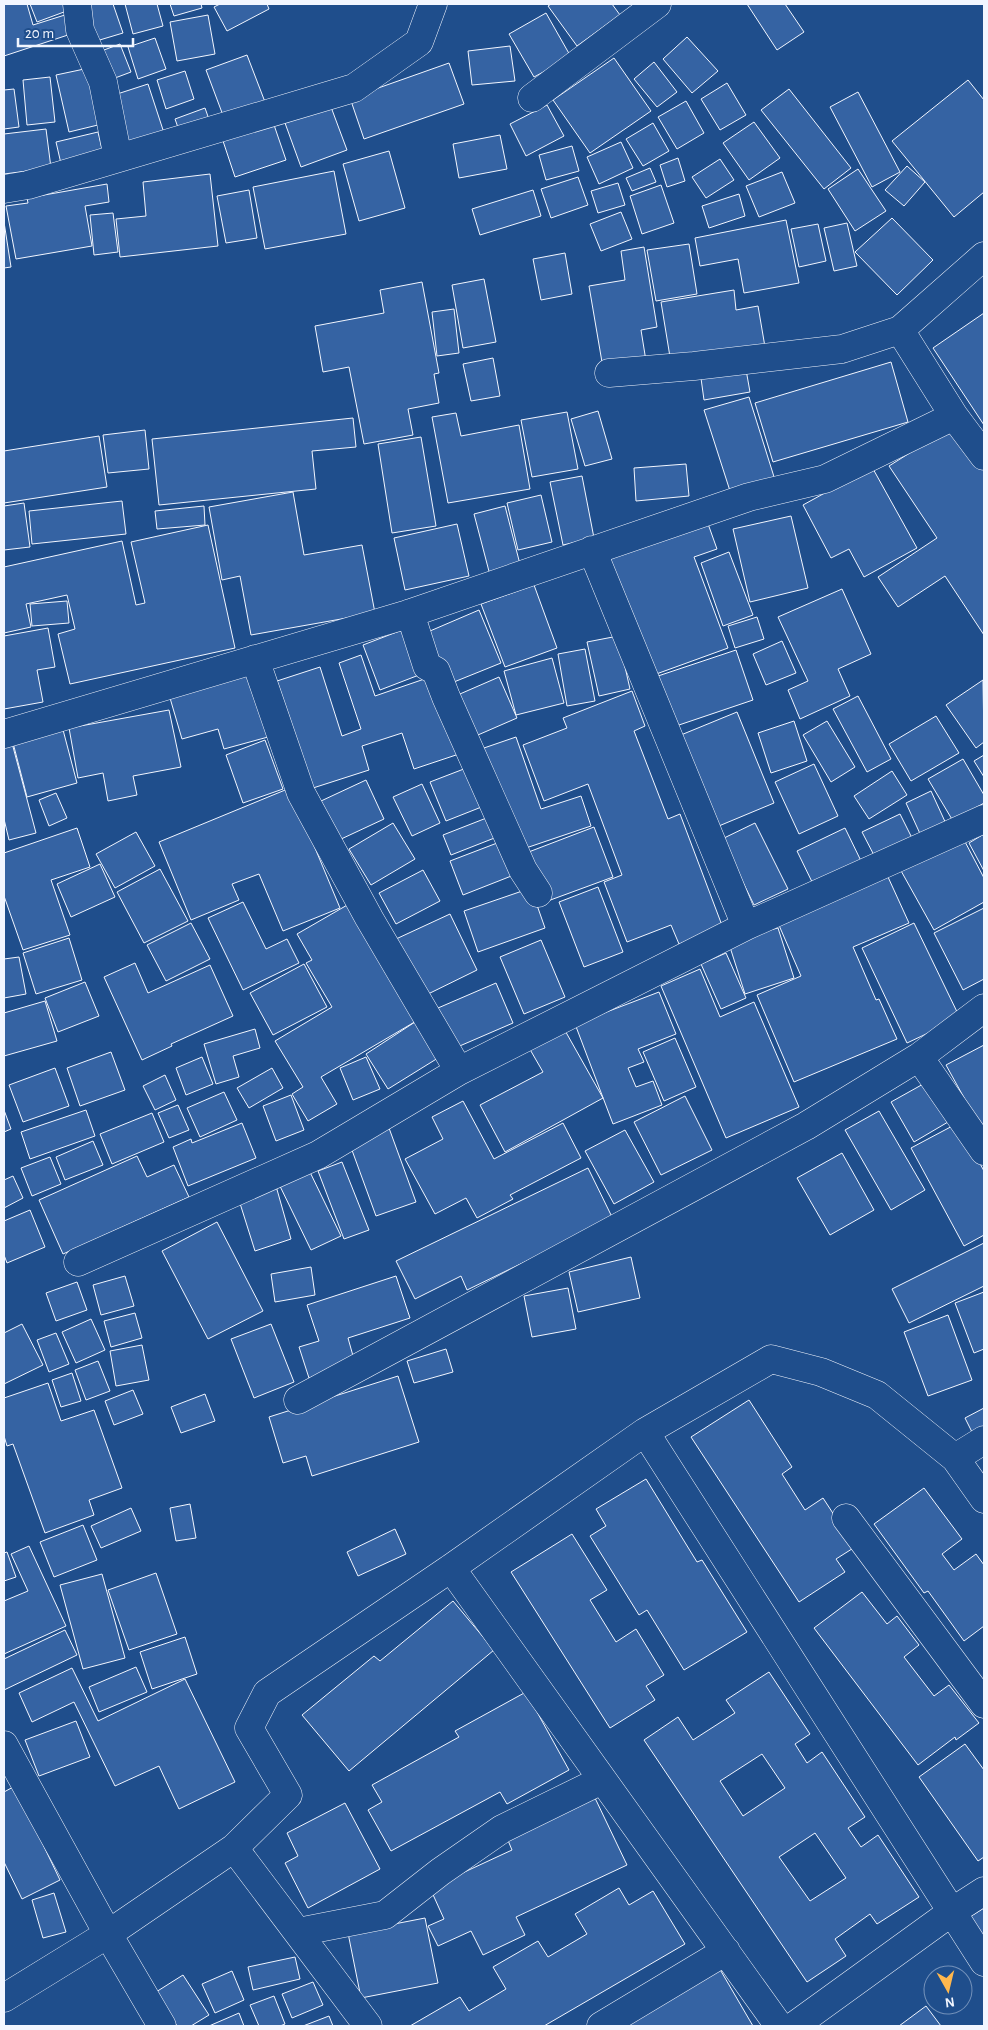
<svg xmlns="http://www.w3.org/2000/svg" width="988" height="2030" viewBox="0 0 988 2030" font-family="'Alegreya Sans',sans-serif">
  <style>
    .building { fill: #3563a3; stroke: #f2f6ff; fill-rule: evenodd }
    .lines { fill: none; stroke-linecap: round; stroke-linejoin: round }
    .minor-casing { stroke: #f2f6ff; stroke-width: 29 }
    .minor { stroke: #1f4e8c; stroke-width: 28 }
  </style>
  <rect width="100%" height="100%" fill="#1f4e8c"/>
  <path class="building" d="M 4,4 L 27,4 L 33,25 L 68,14 L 74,33 L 4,56 Z
    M 30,4 L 70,4 L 72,9 L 37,22 Z
    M 84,4 L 113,4 L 123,33 L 93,42 Z
    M 125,4 L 157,4 L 163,26 L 133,34 Z
    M 170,4 L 201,4 L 202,8 L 174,16 Z
    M 220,4 L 267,4 L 269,9 L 227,31 L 214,7 Z
    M 551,4 L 612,4 L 620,15 L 577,46 L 548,6 Z
    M 747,4 L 785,4 L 804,32 L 777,50 Z
    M 546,13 L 571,57 L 534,77 L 509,34 Z
    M 208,15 L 215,54 L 177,61 L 170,22 Z
    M 687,37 L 718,71 L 692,93 L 663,59 Z
    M 155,38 L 166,69 L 138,79 L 128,47 Z
    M 120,44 L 131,72 L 107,81 L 96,53 Z
    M 510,46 L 515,81 L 472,85 L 468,51 Z
    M 247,55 L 265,102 L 224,118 L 206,70 Z
    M 614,58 L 651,111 L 590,153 L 553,100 Z
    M 654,62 L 677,92 L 657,107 L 634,79 Z
    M 449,63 L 464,104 L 364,139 L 350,98 Z
    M 89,68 L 102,124 L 69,132 L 56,75 Z
    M 185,71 L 194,99 L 166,109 L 157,80 Z
    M 50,77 L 55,122 L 27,125 L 23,80 Z
    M 968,80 L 984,100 L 984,192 L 954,217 L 892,141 Z
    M 727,83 L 746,115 L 720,130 L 701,99 Z
    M 148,84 L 165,136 L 128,148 L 111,96 Z
    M 14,89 L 19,127 L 4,129 L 4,90 Z
    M 789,89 L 851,168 L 824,189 L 761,110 Z
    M 858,92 L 900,172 L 872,187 L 830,107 Z
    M 686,101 L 704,133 L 677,149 L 658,117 Z
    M 547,105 L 564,136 L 526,156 L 510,124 Z
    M 331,107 L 347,150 L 301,167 L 285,123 Z
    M 205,108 L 211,125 L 181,136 L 175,119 Z
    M 273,122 L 286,160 L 235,177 L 222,138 Z
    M 754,122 L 780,158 L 749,180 L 723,143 Z
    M 653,123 L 669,151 L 643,166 L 626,139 Z
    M 46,129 L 51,168 L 4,174 L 4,134 Z
    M 98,132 L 104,158 L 62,168 L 56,142 Z
    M 500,135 L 507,169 L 459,178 L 453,144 Z
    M 621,142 L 633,168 L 599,184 L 587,157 Z
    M 572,146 L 579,171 L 546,180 L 539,155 Z
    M 389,151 L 405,208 L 359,221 L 343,164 Z
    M 678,158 L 685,181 L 667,187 L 660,165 Z
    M 720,159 L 734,180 L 706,198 L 692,177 Z
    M 907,166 L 925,182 L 904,206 L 885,190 Z
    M 650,168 L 656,182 L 632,191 L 626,178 Z
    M 858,169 L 886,211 L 855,231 L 828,189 Z
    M 334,171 L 346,234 L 265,249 L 253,187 Z
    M 782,172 L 795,203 L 759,217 L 746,186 Z
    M 210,174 L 218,246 L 120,257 L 116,219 L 146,216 L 143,182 Z
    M 578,177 L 588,205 L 551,218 L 541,189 Z
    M 618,183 L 625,205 L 598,213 L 591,191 Z
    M 107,184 L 109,202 L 85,206 L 92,246 L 16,259 L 6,206 L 28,203 L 27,198 Z
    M 661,185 L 674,223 L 642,234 L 630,196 Z
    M 249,190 L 257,238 L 226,243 L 217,196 Z
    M 533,190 L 541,216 L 480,235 L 472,209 Z
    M 739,194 L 745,216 L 709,228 L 702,206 Z
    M 621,212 L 632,239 L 601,251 L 590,224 Z
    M 113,213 L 118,252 L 94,255 L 90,215 Z
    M 892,218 L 933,260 L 897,295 L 855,252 Z
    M 786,220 L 799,283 L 744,293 L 738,259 L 700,266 L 695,238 Z
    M 4,222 L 11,267 L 4,268 Z
    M 847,223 L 857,266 L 834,271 L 824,228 Z
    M 818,224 L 826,261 L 799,267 L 791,229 Z
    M 689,244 L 697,294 L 656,301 L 647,250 Z
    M 644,247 L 657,327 L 641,330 L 646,361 L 603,368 L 589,286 L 625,280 L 621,251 Z
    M 565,253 L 572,294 L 541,300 L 533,259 Z
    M 484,279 L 496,342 L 463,348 L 452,285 Z
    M 422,282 L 439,373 L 434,374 L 439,403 L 408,409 L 413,435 L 364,444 L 349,367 L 323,372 L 315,326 L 384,313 L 380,290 Z
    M 734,290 L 736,310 L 758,306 L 765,347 L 671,363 L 661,302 Z
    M 454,309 L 459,353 L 437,356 L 432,312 Z
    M 984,313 L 984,425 L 933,348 Z
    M 493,358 L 500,396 L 471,401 L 463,364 Z
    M 891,362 L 908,422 L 773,462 L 755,403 Z
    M 745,364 L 750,392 L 704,400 L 700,371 Z
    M 749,397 L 775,480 L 731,494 L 704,410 Z
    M 598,411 L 612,459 L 585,466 L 571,419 Z
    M 567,412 L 578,469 L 532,477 L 521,420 Z
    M 456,413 L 461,436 L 519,425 L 530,489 L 448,503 L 432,417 Z
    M 353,418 L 356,447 L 312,451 L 316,489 L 159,505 L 152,439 Z
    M 954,425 L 984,471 L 984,635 L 945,576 L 898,607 L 878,577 L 937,538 L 889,466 Z
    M 145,430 L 149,469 L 108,473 L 103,435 Z
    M 99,436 L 107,487 L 4,503 L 4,451 Z
    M 421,437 L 436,526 L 392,533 L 378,444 Z
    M 686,464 L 689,496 L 636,501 L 634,468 Z
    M 872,467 L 917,548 L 864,577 L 849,549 L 831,558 L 803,505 Z
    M 582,476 L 594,538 L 563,545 L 550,482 Z
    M 293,492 L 304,555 L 362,545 L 375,613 L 251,635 L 240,576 L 222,580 L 209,507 Z
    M 541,495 L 552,542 L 518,550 L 507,503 Z
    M 122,501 L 126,534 L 32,544 L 29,511 Z
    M 24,503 L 30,547 L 4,550 L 4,506 Z
    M 204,506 L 205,525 L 157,529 L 155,511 Z
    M 505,506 L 522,572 L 491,579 L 474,514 Z
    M 791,516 L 808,588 L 750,602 L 733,529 Z
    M 707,521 L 717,549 L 694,557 L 728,648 L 648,677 L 605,558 Z
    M 457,524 L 469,576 L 405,590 L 394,538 Z
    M 208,525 L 235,648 L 70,684 L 58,634 L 75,629 L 67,595 L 26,604 L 31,627 L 4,633 L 4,567 L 122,541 L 136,605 L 145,603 L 131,542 Z
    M 729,552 L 753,615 L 723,626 L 701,563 Z
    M 534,585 L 557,648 L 505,667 L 481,604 Z
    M 842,589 L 871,654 L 838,669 L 850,696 L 800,719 L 788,690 L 808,681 L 778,617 Z
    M 67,601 L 69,623 L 32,626 L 30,604 Z
    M 479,610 L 501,663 L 444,686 L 423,634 Z
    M 757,617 L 764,639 L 735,648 L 728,626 Z
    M 48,628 L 55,667 L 37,670 L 43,702 L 4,709 L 4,636 Z
    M 402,630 L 419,675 L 380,690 L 363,645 Z
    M 618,636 L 630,689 L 599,696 L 587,642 Z
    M 782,641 L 796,673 L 766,685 L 753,654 Z
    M 585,649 L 595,701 L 567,706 L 558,654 Z
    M 736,650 L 753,700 L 676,726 L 658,676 Z
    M 361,655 L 375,696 L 436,675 L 462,753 L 414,769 L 402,733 L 362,746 L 369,770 L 313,788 L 277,681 L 320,667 L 342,736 L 361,729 L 339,663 Z
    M 552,658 L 564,703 L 516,715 L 504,671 Z
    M 250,674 L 268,737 L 224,749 L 218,729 L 182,739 L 170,698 Z
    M 499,677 L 517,718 L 471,738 L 453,697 Z
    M 983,680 L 984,742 L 976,748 L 946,705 Z
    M 632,691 L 645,726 L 634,731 L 668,819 L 680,814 L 723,928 L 679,944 L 671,925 L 627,942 L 604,882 L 622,875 L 588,784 L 544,801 L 523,745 L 567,728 L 563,718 Z
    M 858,696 L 891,759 L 867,772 L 833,709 Z
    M 169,710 L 181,767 L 133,776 L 137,795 L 108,801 L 103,773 L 78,778 L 69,728 Z
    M 737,712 L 774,803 L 714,828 L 676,737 Z
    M 936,716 L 959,753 L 911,781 L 889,744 Z
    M 794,721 L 807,761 L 771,773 L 758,733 Z
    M 827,721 L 855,767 L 831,782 L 803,735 Z
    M 62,726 L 77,783 L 27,797 L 12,739 Z
    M 516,737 L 541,809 L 581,796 L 591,826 L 517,851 L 481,749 Z
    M 265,740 L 283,789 L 243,803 L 226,755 Z
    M 12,743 L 36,833 L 9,840 L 4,819 L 4,745 Z
    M 984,755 L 984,777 L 974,761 Z
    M 963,759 L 984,795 L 984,803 L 953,821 L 928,779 Z
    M 814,764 L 838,816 L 799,834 L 775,782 Z
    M 469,767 L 484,806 L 446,821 L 430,782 Z
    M 892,771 L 907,795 L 869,819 L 854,796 Z
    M 366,780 L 384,819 L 339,840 L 321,801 Z
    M 422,784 L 440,823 L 412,836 L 393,797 Z
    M 290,788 L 340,908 L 283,931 L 259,874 L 232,884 L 239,900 L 191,920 L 159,842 Z
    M 931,791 L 947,826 L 922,838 L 906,803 Z
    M 56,793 L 67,818 L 49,826 L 39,800 Z
    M 900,814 L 914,842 L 877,861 L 862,832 Z
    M 489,817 L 497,837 L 451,855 L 443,835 Z
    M 393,823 L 415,859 L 371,885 L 349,849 Z
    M 755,823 L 788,889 L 754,905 L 722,839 Z
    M 594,827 L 613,877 L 545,902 L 526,853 Z
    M 77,828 L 90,867 L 51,880 L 70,935 L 23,950 L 4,896 L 4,853 Z
    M 845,828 L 863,865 L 815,888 L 797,851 Z
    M 136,832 L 155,866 L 115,888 L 96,854 Z
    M 984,834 L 984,871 L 969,843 Z
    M 962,836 L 984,878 L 984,902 L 934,930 L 900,869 Z
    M 505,840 L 519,873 L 463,895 L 450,861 Z
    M 100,864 L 115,897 L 71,917 L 57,884 Z
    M 160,869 L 188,921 L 144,943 L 117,892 Z
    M 423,870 L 440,901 L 396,924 L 379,893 Z
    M 888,877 L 909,923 L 853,947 L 876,1000 L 879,999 L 897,1039 L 794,1082 L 757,995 L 801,976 L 778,923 Z
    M 598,887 L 623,952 L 584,967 L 559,902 Z
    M 531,888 L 545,928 L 478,952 L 464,911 Z
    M 243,902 L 266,949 L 287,939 L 299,963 L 243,990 L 208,918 Z
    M 349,904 L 418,1020 L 321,1077 L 337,1104 L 308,1121 L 292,1094 L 303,1087 L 275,1041 L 332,1007 L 306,963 L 312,960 L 297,934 Z
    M 984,908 L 984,979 L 963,990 L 934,933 Z
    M 450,914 L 477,970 L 424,996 L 396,939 Z
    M 191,923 L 210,959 L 166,981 L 147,945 Z
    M 914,923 L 960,1018 L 907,1043 L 862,948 Z
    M 778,928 L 794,978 L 745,994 L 729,944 L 749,935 Z
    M 69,938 L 82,980 L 36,994 L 23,953 Z
    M 541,940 L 565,997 L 524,1014 L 500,957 Z
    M 726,953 L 746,998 L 721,1009 L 701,964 Z
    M 19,957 L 26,994 L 4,998 L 4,959 Z
    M 135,963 L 148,993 L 210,965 L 233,1016 L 171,1044 L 172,1046 L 142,1060 L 104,977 Z
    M 304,964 L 327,1007 L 273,1035 L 250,993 Z
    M 700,969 L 720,1017 L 754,1002 L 799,1107 L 726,1138 L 661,986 Z
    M 85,982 L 99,1016 L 58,1032 L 45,998 Z
    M 496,983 L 513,1023 L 455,1048 L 438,1008 Z
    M 659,992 L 676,1034 L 638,1049 L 644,1062 L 628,1068 L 636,1087 L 653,1081 L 662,1105 L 613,1124 L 575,1024 Z
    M 45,1001 L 57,1041 L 4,1056 L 4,1013 Z
    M 415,1022 L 438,1058 L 388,1089 L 366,1054 Z
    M 563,1027 L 603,1098 L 505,1152 L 480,1105 L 543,1072 L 528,1046 Z
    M 255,1029 L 260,1048 L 233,1056 L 239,1077 L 216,1084 L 204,1044 Z
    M 675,1038 L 696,1087 L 664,1101 L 643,1052 Z
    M 984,1045 L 984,1134 L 946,1065 Z
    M 111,1052 L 125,1090 L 80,1106 L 67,1068 Z
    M 202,1057 L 213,1084 L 186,1095 L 176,1068 Z
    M 366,1057 L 380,1089 L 353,1100 L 340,1068 Z
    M 55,1068 L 69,1106 L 23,1122 L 9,1085 Z
    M 272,1068 L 283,1088 L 249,1108 L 237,1088 Z
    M 165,1075 L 176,1100 L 155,1110 L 143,1086 Z
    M 925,1083 L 948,1122 L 914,1142 L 891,1102 Z
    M 224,1092 L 237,1120 L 200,1137 L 187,1108 Z
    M 291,1095 L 304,1130 L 276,1141 L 263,1106 Z
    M 685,1096 L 712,1150 L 661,1175 L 634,1122 Z
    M 463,1101 L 494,1159 L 563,1123 L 581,1158 L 510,1195 L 513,1199 L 477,1218 L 466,1198 L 435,1214 L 405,1159 L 443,1139 L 432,1117 Z
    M 178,1105 L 189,1130 L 169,1138 L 158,1113 Z
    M 4,1110 L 11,1129 L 4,1132 Z
    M 86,1110 L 95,1136 L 30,1159 L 21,1132 Z
    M 879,1111 L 925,1190 L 891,1210 L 845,1130 Z
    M 152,1113 L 164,1142 L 112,1164 L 100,1134 Z
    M 242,1123 L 256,1158 L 188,1186 L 173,1147 L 191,1139 L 192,1143 Z
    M 958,1123 L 984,1171 L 984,1235 L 964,1246 L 911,1148 Z
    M 389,1128 L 416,1202 L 376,1216 L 349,1142 Z
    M 625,1130 L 654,1182 L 614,1204 L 585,1151 Z
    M 93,1141 L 103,1165 L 65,1180 L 56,1157 Z
    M 842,1153 L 874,1210 L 830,1235 L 797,1178 Z
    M 137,1156 L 147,1177 L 174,1165 L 189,1197 L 63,1254 L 39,1200 Z
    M 50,1157 L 61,1184 L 32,1196 L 21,1168 Z
    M 342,1162 L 369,1230 L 344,1239 L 318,1171 Z
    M 307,1166 L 341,1236 L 311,1250 L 277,1180 Z
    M 588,1168 L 613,1219 L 467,1290 L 461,1276 L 415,1299 L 396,1261 Z
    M 13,1176 L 23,1198 L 4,1208 L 4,1180 Z
    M 276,1186 L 291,1239 L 255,1251 L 238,1197 Z
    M 30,1210 L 45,1247 L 7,1263 L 4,1255 L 4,1221 Z
    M 217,1222 L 263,1311 L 208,1339 L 162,1251 Z
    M 984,1243 L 984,1286 L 909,1323 L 892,1289 Z
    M 631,1257 L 640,1298 L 578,1312 L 569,1272 Z
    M 311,1267 L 315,1295 L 275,1302 L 271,1274 Z
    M 125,1276 L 134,1306 L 101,1315 L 93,1285 Z
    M 396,1276 L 410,1318 L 348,1338 L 355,1363 L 309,1378 L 299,1347 L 319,1341 L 307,1305 Z
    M 77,1282 L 87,1310 L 56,1321 L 46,1293 Z
    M 568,1288 L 576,1329 L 532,1337 L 524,1296 Z
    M 984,1292 L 984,1349 L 974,1353 L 955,1303 Z
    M 135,1313 L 142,1338 L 111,1347 L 104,1321 Z
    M 948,1315 L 972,1380 L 928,1396 L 904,1332 Z
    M 91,1319 L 105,1350 L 76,1363 L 62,1332 Z
    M 22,1324 L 43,1365 L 4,1384 L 4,1333 Z
    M 271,1324 L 294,1382 L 254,1398 L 231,1339 Z
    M 56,1333 L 69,1364 L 49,1372 L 37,1340 Z
    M 142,1345 L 149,1380 L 116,1386 L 110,1351 Z
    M 446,1349 L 453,1372 L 414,1383 L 407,1361 Z
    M 98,1361 L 110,1391 L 86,1400 L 75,1370 Z
    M 72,1373 L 81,1401 L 61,1407 L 52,1380 Z
    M 398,1376 L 419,1442 L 312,1476 L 306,1456 L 283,1463 L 269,1417 Z
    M 48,1383 L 61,1421 L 94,1410 L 122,1488 L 89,1500 L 94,1515 L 45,1533 L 13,1444 L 7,1446 L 4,1436 L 4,1398 Z
    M 133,1390 L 143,1414 L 114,1425 L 105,1401 Z
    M 205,1394 L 215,1421 L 181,1433 L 171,1407 Z
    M 749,1400 L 792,1467 L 782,1474 L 805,1510 L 823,1498 L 855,1547 L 836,1559 L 845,1572 L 799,1602 L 691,1437 Z
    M 984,1408 L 984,1427 L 973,1434 L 965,1418 Z
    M 646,1479 L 697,1562 L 702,1560 L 747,1632 L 684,1670 L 647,1610 L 639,1615 L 590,1536 L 606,1526 L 596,1509 Z
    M 924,1488 L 962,1539 L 942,1554 L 954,1570 L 976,1554 L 984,1565 L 984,1626 L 964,1641 L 928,1591 L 924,1593 L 874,1524 Z
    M 190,1504 L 196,1538 L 176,1541 L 170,1508 Z
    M 131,1508 L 141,1531 L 101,1548 L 91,1526 Z
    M 83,1525 L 97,1560 L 54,1577 L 40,1542 Z
    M 395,1529 L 406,1554 L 358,1576 L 347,1552 Z
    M 572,1534 L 607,1590 L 590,1600 L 616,1642 L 636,1629 L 664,1675 L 646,1686 L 655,1700 L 610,1728 L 511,1572 Z
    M 29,1546 L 66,1626 L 4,1654 L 4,1601 L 28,1591 L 11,1554 Z
    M 7,1552 L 16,1577 L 4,1581 L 4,1553 Z
    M 156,1573 L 177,1634 L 129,1650 L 108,1590 Z
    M 102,1574 L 125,1658 L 83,1669 L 60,1585 Z
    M 862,1592 L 887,1624 L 897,1616 L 919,1645 L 904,1657 L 934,1696 L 949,1685 L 979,1723 L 956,1740 L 955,1737 L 918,1765 L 814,1628 Z
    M 453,1601 L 494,1650 L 349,1771 L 302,1715 L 374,1656 L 380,1661 Z
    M 65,1630 L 77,1655 L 4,1690 L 4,1659 Z
    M 185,1637 L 197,1674 L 152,1689 L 140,1652 Z
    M 136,1667 L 147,1692 L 99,1712 L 89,1687 Z
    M 72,1668 L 98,1721 L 185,1679 L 235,1782 L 179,1809 L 159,1766 L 115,1786 L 74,1702 L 32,1722 L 19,1693 Z
    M 769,1672 L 810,1734 L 795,1744 L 807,1763 L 822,1752 L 865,1817 L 848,1828 L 861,1847 L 878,1835 L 919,1897 L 877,1924 L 870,1914 L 835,1939 L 846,1956 L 807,1982 L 644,1740 L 678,1717 L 693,1740 L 735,1713 L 726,1700 ZM 762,1754 L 785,1788 L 743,1816 L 720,1781 ZM 815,1833 L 846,1878 L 810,1901 L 779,1857 Z
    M 526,1692 L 569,1770 L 507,1804 L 500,1792 L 391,1851 L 368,1810 L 382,1802 L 372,1785 L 459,1737 L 455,1731 Z
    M 76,1721 L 90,1757 L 39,1776 L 25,1740 Z
    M 965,1744 L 984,1770 L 984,1857 L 978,1861 L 919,1777 Z
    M 15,1786 L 60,1880 L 22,1899 L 4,1862 L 4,1792 Z
    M 595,1798 L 627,1865 L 516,1917 L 525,1935 L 483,1955 L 471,1931 L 438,1946 L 428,1926 L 444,1919 L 430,1888 L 512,1850 L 507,1838 Z
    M 345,1803 L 380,1869 L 308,1908 L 285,1863 L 298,1856 L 287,1833 Z
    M 619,1888 L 629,1905 L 653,1891 L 685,1944 L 544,2026 L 410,2026 L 460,1997 L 469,2011 L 506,1989 L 493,1967 L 538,1941 L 548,1957 L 587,1934 L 575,1914 Z
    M 54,1893 L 66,1932 L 43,1938 L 32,1900 Z
    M 984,1908 L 984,1944 L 968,1918 Z
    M 425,1918 L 438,1983 L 361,1998 L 348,1933 Z
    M 295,1957 L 300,1979 L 253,1990 L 248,1967 Z
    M 718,1966 L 753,2026 L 614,2026 Z
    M 232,1971 L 244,2000 L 215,2013 L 202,1984 Z
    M 183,1975 L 209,2015 L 191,2026 L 177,2026 L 156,1992 Z
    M 313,1982 L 323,2005 L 292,2018 L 282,1994 Z
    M 274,1996 L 285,2024 L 280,2026 L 259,2026 L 250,2005 Z
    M 926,2006 L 941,2026 L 899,2026 Z
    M 239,2013 L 244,2026 L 209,2026 Z
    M 329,2016 L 333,2026 L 303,2026 Z"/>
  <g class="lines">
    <g class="minor-casing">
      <path id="minor" d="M 77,4 L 80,30 L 103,82 L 118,158
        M 532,98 L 657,4
        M 4,189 L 28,185 L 354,88 L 419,42 L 433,4
        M 984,256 L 900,330 L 954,416 L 984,456
        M 609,373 L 694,366 L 842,349 L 900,330
        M 592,550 L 746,926
        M 410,613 L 427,666 L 436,671 L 446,697 L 523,870 L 538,893
        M 255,659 L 301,793 L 369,918 L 459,1071
        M 4,734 L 405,615 L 749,497 L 825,479 L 954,416
        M 919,1057 L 984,1151
        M 78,1262 L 318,1155 L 459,1071 L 746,926 L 984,819
        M 298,1400 L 806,1126 L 919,1057 L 984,1008
        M 955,1458 L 984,1440
        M 984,1499 L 955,1458 L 877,1395 L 821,1372 L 771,1359 L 645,1432 L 984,1962
        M 846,1518 L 984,1704
        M 451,1568 L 779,2026
        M 4,1745 L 108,1934 L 162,2026
        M 234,1848 L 368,2026
        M 298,1932 L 385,1915 L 440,1872 L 502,1829 L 602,1780
        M 4,1998 L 108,1934 L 234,1848 L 288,1795 L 249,1728 L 267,1693 L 451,1568 L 645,1432
        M 601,2026 L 726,1951
        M 794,2026 L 953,1911 L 984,1891"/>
    </g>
    <use href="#minor" class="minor"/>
  </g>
  <rect width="988" height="2030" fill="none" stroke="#f2f6ff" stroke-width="10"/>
  <g transform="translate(948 1990) rotate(172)"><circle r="24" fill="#1f4e8c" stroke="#7391ba"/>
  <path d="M0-4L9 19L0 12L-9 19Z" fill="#ffb74d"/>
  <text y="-8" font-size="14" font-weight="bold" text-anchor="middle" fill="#f2f6ff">N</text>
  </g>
  <path d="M18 38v8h115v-8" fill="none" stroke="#f2f6ff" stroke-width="2.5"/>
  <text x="25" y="38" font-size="15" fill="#f2f6ff" stroke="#1f4e8c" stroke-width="4" paint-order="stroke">20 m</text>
</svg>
